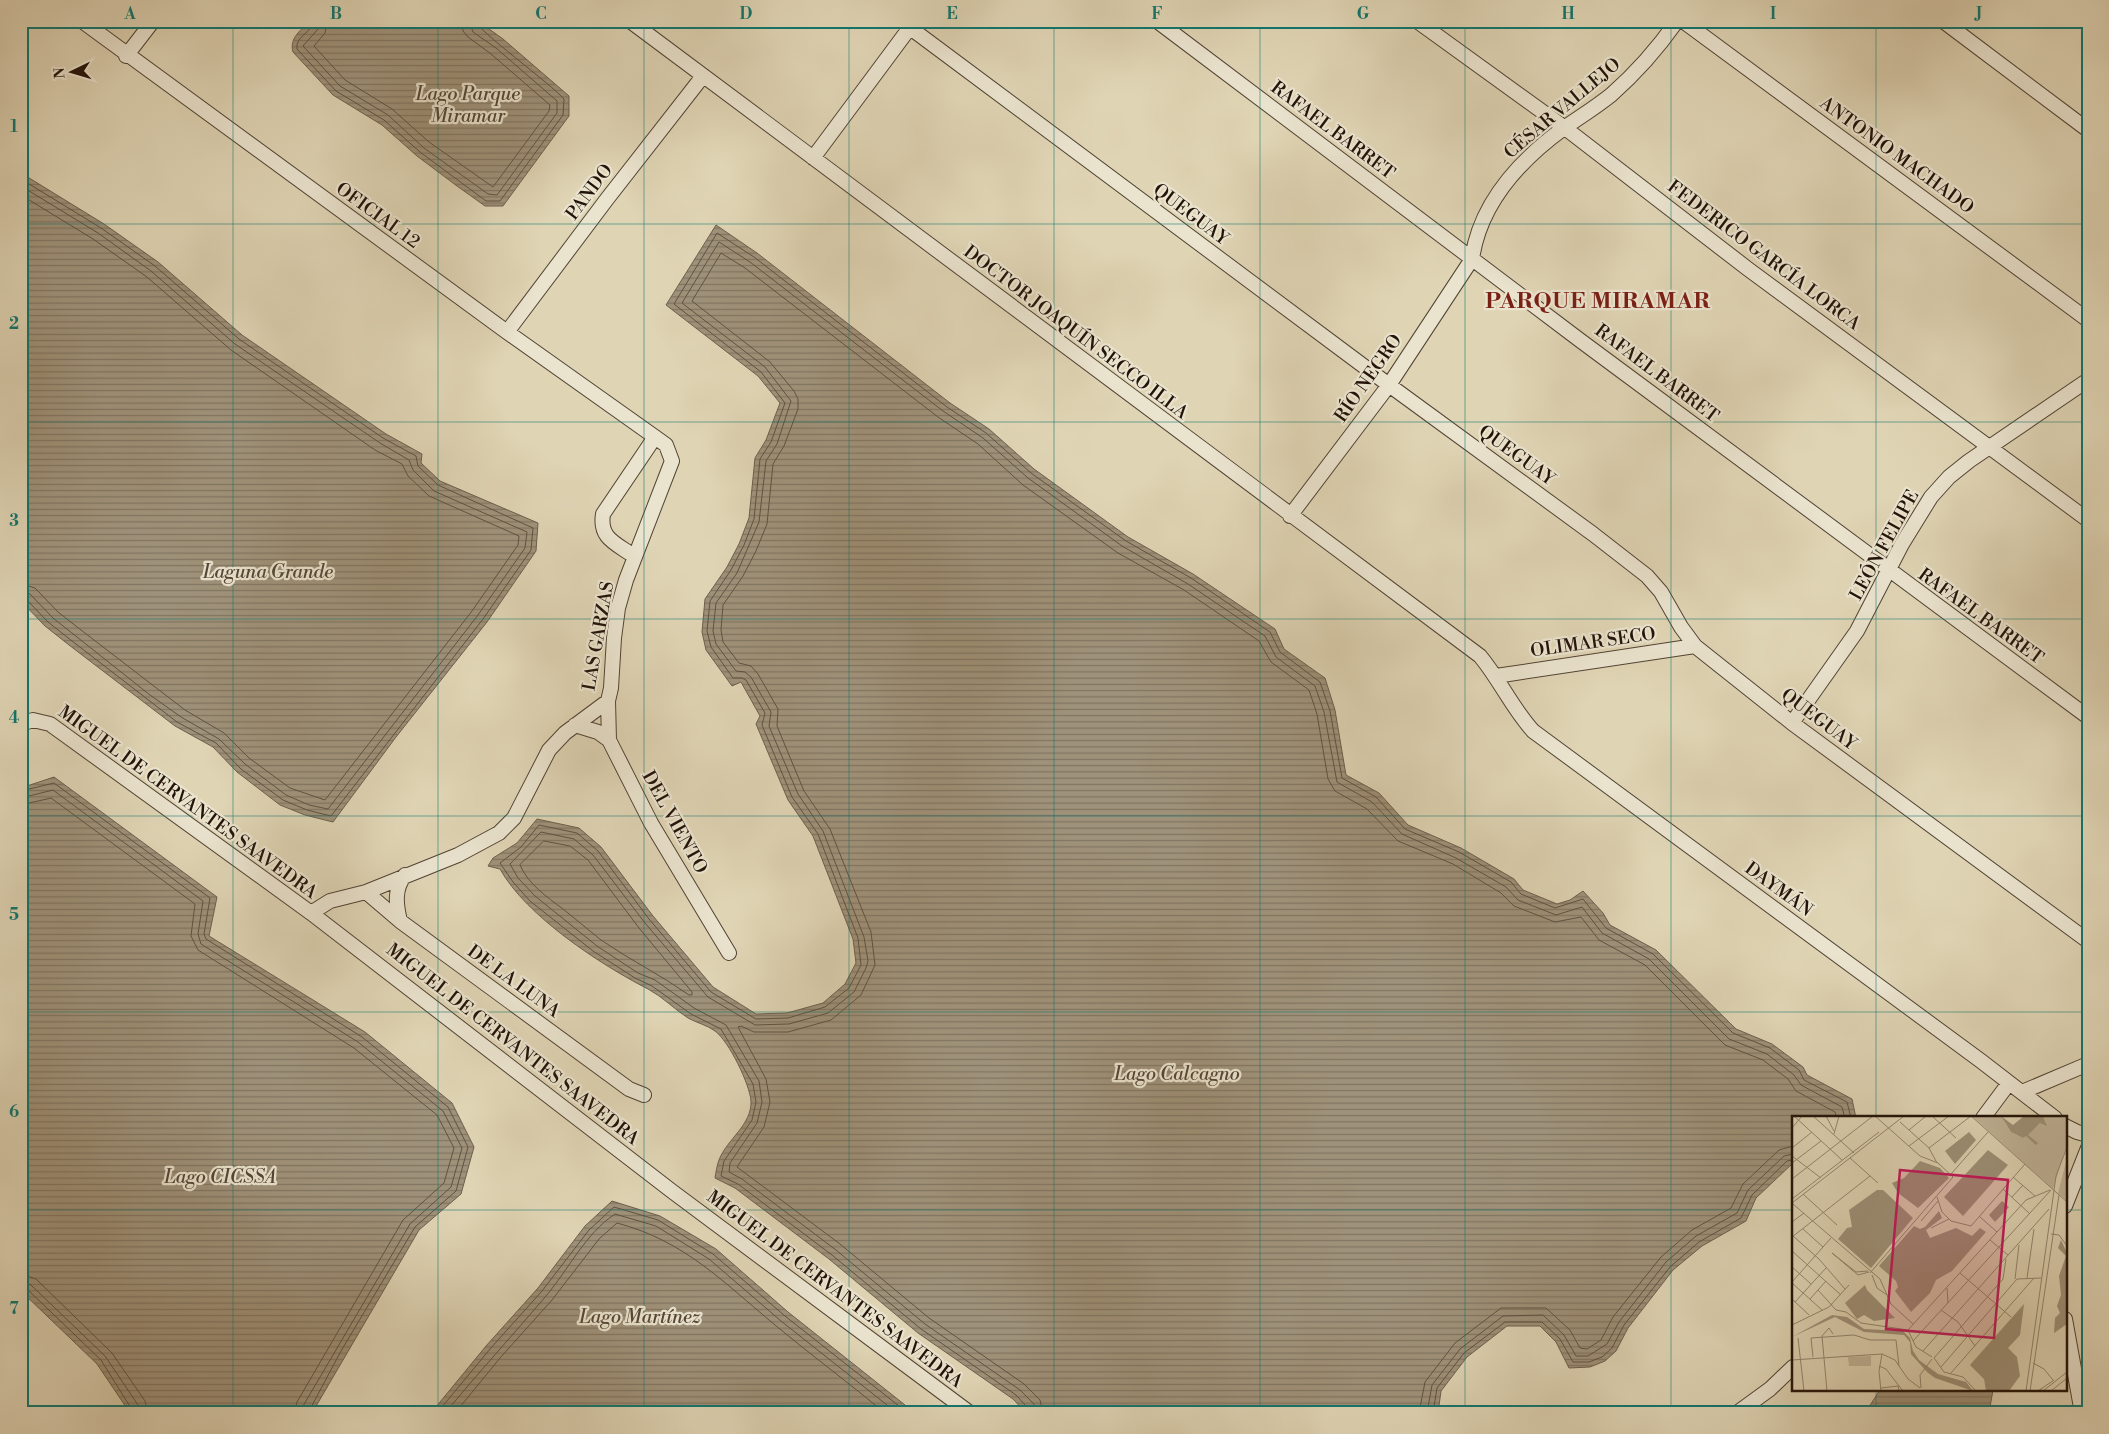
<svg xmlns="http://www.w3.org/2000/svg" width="2109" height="1434" viewBox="0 0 2109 1434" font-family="'Libre Bodoni',serif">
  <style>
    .water { fill: url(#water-rules); stroke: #6d5f4d }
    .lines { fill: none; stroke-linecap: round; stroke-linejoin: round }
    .shore { stroke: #605242; stroke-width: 1 }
    .minor-casing { stroke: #514334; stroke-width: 16 }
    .minor { stroke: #eae3ce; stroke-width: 14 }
    .grid { fill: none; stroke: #0f766e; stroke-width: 1; stroke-opacity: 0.55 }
    .labels { text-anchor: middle; stroke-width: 4.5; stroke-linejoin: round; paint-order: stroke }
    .street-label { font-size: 18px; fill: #221309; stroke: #eae3ce }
    .water-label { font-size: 19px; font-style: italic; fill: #544636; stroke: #eae3ce }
    .district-label { font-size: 22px; font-weight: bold; letter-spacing: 1px; fill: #7a1f14; stroke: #eae3ce }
    .inset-road { fill: none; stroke: #938770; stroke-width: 1 }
    .view { fill: #c2185b; fill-opacity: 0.15; stroke: #c2185b; stroke-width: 2.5 }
    .inset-edge { fill: none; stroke: #221309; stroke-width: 2.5 }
    .neatline { fill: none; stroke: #0f766e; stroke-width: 2 }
    .grid-label { font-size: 16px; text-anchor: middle; font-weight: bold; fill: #0f766e }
  </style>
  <defs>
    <pattern id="water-rules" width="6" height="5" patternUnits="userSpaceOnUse" patternTransform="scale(1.25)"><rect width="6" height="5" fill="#9f927a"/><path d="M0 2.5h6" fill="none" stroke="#817662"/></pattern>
  </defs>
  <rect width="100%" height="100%" fill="#dfd4b4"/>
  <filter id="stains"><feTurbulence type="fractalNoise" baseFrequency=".004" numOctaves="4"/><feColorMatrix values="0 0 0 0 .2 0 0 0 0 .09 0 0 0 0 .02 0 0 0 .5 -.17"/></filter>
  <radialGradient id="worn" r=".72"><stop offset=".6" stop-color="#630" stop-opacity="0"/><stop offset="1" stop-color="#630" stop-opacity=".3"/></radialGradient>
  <path class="water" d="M 310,21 L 478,21 L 503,39 L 569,96 L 569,116 L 503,206 L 485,206 L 457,186 L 417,156 L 382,125 L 333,95 L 293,52 C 289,38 301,30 310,21 Z
    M 21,173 L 104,224 L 158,262 L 242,335 L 386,434 L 422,454 L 421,463 L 440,481 L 538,523 L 536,551 L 487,622 L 396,737 L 333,822 L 305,815 L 280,805 L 237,772 L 213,747 L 175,726 L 69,645 L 45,626 L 21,601 Z
    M 716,225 L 757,253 L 950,403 L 989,429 L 1034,469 L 1128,537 L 1193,574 L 1275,629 L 1284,649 L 1325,678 L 1335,710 L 1346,775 L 1379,793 L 1408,825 L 1461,848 L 1514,879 L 1523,890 L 1557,904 L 1570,900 L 1583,891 L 1603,913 L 1610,925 L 1656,950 L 1736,1029 L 1772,1044 L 1803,1067 L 1807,1075 L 1852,1099 L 1856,1118 L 1793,1118 L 1793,1163 L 1756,1198 L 1746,1221 L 1702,1246 L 1673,1270 L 1628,1328 L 1616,1351 L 1605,1361 L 1590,1367 L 1569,1368 L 1556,1342 L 1540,1326 L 1507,1326 L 1467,1357 L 1441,1391 L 1438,1413 L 1026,1413 L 1013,1399 L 918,1333 L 829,1259 L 735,1188 L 715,1178 C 716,1172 717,1165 719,1160 C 727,1139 752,1125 751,1101 C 750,1085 729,1041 715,1031 C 707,1025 697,1023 688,1018 C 674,1009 663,997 648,989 C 601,965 526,916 500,869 L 488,866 L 493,858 L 517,843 L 537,819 L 579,828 L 601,847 L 653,916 L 713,987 L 756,1014 L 787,1013 L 823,1003 L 845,984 L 856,963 L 853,939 L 813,836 L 788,800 L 756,724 L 760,716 L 741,682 L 732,686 L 706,650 L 702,632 L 705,599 L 727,567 L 739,544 L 749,518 L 755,458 L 766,440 L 780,403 L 758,376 L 666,305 Z
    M 54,777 L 217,897 L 209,936 L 365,1032 L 452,1103 L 474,1147 L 461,1194 L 419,1230 L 312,1413 L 130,1413 L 97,1364 L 21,1291 L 21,788 Z
    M 612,1201 L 660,1216 L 716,1249 L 788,1312 L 905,1405 L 904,1413 L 431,1413 L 486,1346 L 538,1288 L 585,1226 Z
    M 1880,1390 L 1993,1390 L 1989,1413 L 1865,1413 Z"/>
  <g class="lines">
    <path class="shore" d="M 314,21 C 312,33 295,36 297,49 L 336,91 L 384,120 L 420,152 L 486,201 L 500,201 L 563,115 L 564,99 C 552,85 476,29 475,21
      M 320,21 L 318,29 L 303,46 L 340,86 L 388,115 L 424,148 L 488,194 L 497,195 L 557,113 L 557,101 L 496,48 L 473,32 L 469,21
      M 327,21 L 325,33 L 314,46 L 345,80 L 392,109 L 429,142 L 493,187 L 549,111 L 550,105 L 491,54 L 468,37 L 463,31 L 462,21
      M 21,179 L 101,228 L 155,266 L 239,339 L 383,438 L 416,456 L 418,466 L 438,485 L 533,528 L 531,550 L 483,619 L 331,816 L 307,810 L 283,800 L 241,769 L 216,743 L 177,722 L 72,641 L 48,622 L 26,599 L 21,597
      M 21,186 L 98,233 L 151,271 L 235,344 L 380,443 L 409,460 L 413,470 L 434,491 L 527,532 L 525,548 L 478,615 L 328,809 L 309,805 L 286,795 L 245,764 L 219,739 L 181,717 L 150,695 L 53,618 L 30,594 L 21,591
      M 21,195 L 93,239 L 147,277 L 231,350 L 375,450 L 402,464 L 408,476 L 429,496 L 519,536 L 518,545 L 472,611 L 325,800 L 290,788 L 249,758 L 224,733 L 185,710 L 81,630 L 58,612 L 35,588 L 21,584
      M 21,791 L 54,783 L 210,898 L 204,934 L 206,939 L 362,1037 L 448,1107 L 468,1147 L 456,1191 L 415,1227 L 341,1351 L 308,1413
      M 21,798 L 53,790 L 203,901 L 198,934 L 201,944 L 358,1042 L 443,1111 L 462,1148 L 451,1187 L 410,1224 L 303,1406 L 302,1413
      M 21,805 L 51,798 L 195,904 L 191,936 L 198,950 L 354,1048 L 437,1115 L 454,1148 L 444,1183 L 403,1220 L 297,1402 L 294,1413
      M 544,841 L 570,846 L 588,860 L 639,928 L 692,992 L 692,995 L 689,995 C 661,975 630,960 601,940 C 588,930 576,919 563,909 C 547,897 528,884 520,865 Z
      M 21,1274 L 36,1279 L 112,1353 L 145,1401 L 148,1413
      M 21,1281 L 31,1285 L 105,1356 L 138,1405 L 140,1413
      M 21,1288 L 27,1289 L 101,1360 L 134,1413
      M 437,1413 L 490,1349 L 542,1291 L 589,1230 L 614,1207 L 658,1220 L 713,1254 L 785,1316 L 899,1406 L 900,1413
      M 445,1413 C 478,1373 513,1335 546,1296 C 568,1270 586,1233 615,1214 L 656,1226 L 709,1259 L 781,1321 L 892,1409 L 893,1413
      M 455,1413 L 500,1358 L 552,1300 L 599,1239 L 617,1223 C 685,1241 723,1282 775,1325 C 811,1355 849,1383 885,1413
      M 1029,1413 L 1028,1408 L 1016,1395 L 921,1329 L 832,1255 L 738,1184 L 721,1176 L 724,1161 L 752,1120 L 756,1102 L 753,1084 L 721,1029 L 691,1014 L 652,986 L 635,978 L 593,951 L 530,901 L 513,882 L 500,863 L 521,847 L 539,825 L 577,833 L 598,851 L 649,919 L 711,992 L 756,1019 L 788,1018 L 825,1007 L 849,988 L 861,965 L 858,938 L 818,834 L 792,797 L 762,725 L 765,713 L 746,680 L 742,678 L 733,678 L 711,647 L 707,631 L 710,601 L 731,570 L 744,545 L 754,519 L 760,459 L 771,442 L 785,403 L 761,372 L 674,304 L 717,233 L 754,257 L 947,407 L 986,433 L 1031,473 L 1126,541 L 1191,578 L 1270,632 L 1280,652 L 1320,682 L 1330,711 L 1342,778 L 1376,797 L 1405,829 L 1459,852 L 1511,882 L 1521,894 L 1555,908 L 1583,899 L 1606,928 L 1653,954 L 1733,1033 L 1770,1048 L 1799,1070 L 1804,1080 L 1847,1102 L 1851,1118
      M 1036,1413 L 1034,1404 L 1020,1390 L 925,1324 L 836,1250 L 742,1179 L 729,1172 L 730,1163 L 757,1123 L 762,1102 L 759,1081 L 726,1025 L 694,1008 L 655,980 L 638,973 L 597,946 L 535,896 L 518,878 L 510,864 L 541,832 L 574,839 L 593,855 L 645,923 L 708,997 L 755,1025 L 789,1024 L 828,1013 L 854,992 L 866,968 L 868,961 L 864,937 L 823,831 L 798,794 L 769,726 L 771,712 L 751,677 L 745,672 L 736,671 L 716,644 L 713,631 L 716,603 L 737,573 L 759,522 L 766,461 L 777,444 L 791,401 L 765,367 L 682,303 L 719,242 L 750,262 L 943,411 L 983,438 L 1028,478 L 1122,546 L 1188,584 L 1265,636 L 1276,657 L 1315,686 L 1324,712 L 1337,782 L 1372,802 L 1402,834 L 1456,858 L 1506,887 L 1518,900 L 1556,915 L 1582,907 L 1602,933 L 1649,959 L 1729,1039 L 1767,1054 L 1794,1075 L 1801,1085 L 1842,1107 L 1845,1118
      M 1043,1413 L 1040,1400 L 1024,1384 L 929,1318 L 840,1244 L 737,1167 L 764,1127 L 770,1102 L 766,1079 L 738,1027 L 741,1026 L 754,1032 L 788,1032 L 831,1020 L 861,995 L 875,965 L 871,932 L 830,829 L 804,791 L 777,726 L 778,709 L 758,674 L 751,666 L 739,663 L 723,642 L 721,630 L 723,605 L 743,576 L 756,551 L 767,524 L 773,464 L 784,446 L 798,409 L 798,399 L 794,391 L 770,362 L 692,301 L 721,253 L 745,268 L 938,417 L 978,444 L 1023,485 L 1118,553 L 1184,590 L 1259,641 L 1271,662 L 1309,690 L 1317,714 L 1328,779 L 1335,791 L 1367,809 L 1398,841 L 1453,864 L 1501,893 L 1514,906 L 1555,922 L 1581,917 L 1599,940 L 1645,965 L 1725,1045 L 1763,1060 L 1788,1079 L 1796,1091 L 1835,1112 L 1837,1118
      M 1419,1413 L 1425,1382 L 1455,1343 L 1501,1308 L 1546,1308 L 1570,1330 L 1580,1348 L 1587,1349 L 1601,1340 L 1613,1317 L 1661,1257 L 1692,1230 L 1731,1208 L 1743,1184 L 1779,1150 L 1793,1146
      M 1427,1413 L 1432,1385 L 1460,1349 L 1503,1316 L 1543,1315 L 1564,1335 L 1576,1356 L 1588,1356 L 1607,1344 L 1619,1322 L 1666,1262 L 1696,1236 L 1737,1213 L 1748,1190 L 1784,1156 L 1793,1154
      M 1433,1413 L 1437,1388 L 1464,1353 L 1505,1322 L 1542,1322 L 1560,1339 L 1573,1362 L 1589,1362 L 1602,1357 L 1612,1348 L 1624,1325 L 1670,1267 L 1699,1242 L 1741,1218 L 1752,1195 L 1787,1161 L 1793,1160"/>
    <g class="minor-casing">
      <path id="minor" d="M 82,21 L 507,332 L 655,437 L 666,445 L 672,461 L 626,580 L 618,608 L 614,638 L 611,688 L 608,701 L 565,733 L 549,750 L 514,818 L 499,833 L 458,855 L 366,892 L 330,901 L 311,913
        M 630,21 L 1480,656 C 1500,680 1512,708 1533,731 L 1981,1061 L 2055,1118
        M 901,21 L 1389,385 L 1593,534 L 1647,576 L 1661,592 L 1681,627 L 1695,646 L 1792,723 L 2088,941
        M 1157,21 L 1581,341 L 2088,717
        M 1417,21 L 1565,128 L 1748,269 L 2088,520
        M 1683,21 L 2088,320
        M 1943,21 L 2088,130
        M 126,56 L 153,21
        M 813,158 L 914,22
        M 507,332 L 607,199 L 703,76
        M 1290,516 L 1389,385 L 1472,259 C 1480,203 1520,160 1564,128 C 1580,117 1596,107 1611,95 C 1636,73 1658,48 1677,21
        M 635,557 C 616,543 599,539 603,514 L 655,437
        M 1496,676 L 1695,646
        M 608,701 L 609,740
        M 1792,723 L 1857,631 L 1902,544 L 1931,497 L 1949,477 L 1969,461 L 2088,380
        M 21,724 L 33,720 L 50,724 L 311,913 L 673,1192 L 970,1413
        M 575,725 L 598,732 L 609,740 L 651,823 L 729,953
        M 366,892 L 400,921 L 629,1089 L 644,1095
        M 400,921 C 396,904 394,889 405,875
        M 2022,1092 L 2088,1064
        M 1983,1118 L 2009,1083
        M 2065,1126 L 2077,1132 L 2088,1135
        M 2065,1206 L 2088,1148
        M 2065,1319 L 2082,1413
        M 1737,1413 L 1770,1389 L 1793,1367"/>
    </g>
    <use href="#minor" class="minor"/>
  </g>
  <path class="grid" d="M 233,21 L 233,1413M 438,21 L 438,1413M 644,21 L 644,1413M 849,21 L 849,1413M 1054,21 L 1054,1413M 1260,21 L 1260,1413M 1465,21 L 1465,1413M 1671,21 L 1671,1413M 1876,21 L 1876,1118M 21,224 L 2088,224M 21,422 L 2088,422M 21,619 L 2088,619M 21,816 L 2088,816M 21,1012 L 2088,1012M 21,1210 L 1793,1210M 2065,1210 L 2088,1210M 1876,1390 L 1876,1413"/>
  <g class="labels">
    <g class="street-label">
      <text transform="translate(1562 108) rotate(-40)" y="6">CÉSAR VALLEJO</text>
      <text transform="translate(1333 130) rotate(37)" y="6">RAFAEL BARRET</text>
      <text transform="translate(1897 155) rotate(36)" y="6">ANTONIO MACHADO</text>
      <text transform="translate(589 192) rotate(-53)" y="6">PANDO</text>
      <text transform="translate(1191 214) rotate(37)" y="6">QUEGUAY</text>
      <text transform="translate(378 215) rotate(36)" y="6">OFICIAL 12</text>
      <text transform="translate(1764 255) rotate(37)" y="6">FEDERICO GARCÍA LORCA</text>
      <text transform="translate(1076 332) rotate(37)" y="6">DOCTOR JOAQUÍN SECCO ILLA</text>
      <text transform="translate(1657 373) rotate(37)" y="6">RAFAEL BARRET</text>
      <text transform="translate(1368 378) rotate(-55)" y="6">RÍO NEGRO</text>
      <text transform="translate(1517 455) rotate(36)" y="6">QUEGUAY</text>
      <text transform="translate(1884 545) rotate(-61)" y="6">LEÓN FELIPE</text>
      <text transform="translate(1981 616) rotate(36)" y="6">RAFAEL BARRET</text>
      <text transform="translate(598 636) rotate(-80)" y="6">LAS GARZAS</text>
      <text transform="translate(1593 642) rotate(-8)" y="6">OLIMAR SECO</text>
      <text transform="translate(1819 719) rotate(37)" y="6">QUEGUAY</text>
      <text transform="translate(188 802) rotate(36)" y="6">MIGUEL DE CERVANTES SAAVEDRA</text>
      <text transform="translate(675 822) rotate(61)" y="6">DEL VIENTO</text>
      <text transform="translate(1779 889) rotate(36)" y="6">DAYMÁN</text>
      <text transform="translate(514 981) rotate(36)" y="6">DE LA LUNA</text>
      <text transform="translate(513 1044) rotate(38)" y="6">MIGUEL DE CERVANTES SAAVEDRA</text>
      <text transform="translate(835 1289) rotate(37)" y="6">MIGUEL DE CERVANTES SAAVEDRA</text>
    </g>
    <g class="water-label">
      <text x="468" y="100">Lago Parque<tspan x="468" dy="22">Miramar</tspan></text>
      <text x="268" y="578">Laguna Grande</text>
      <text x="1177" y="1080">Lago Calcagno</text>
      <text x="220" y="1183">Lago CICSSA</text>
      <text x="640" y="1323">Lago Martínez</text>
    </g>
    <g class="district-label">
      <text x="1598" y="308">PARQUE MIRAMAR</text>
    </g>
  </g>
  <g transform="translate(1792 1116)">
    <rect width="275" height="275" fill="#dfd4b4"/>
    <path d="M 180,0 L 209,0 L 219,16 L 231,22 L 248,7 L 254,7 L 251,0 L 275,0 L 275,28 L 261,73 ZM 275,42 L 275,85 L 266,77 Z" fill="#bfb397"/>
    <path d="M 79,240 L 79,250 L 57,250 L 56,241 Z" fill="#bfb397"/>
    <path d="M 209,0 L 221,9 L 232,0 L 251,0 L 255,10 L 248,7 L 236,19 L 246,27 L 244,29 L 234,20 L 231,22 L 219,16 ZM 177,16 L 184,24 L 163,48 L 153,35 ZM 196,34 L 216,49 L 171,100 L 152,81 ZM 128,45 L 148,52 L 157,62 L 126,92 L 106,77 L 100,67 L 112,62 ZM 85,74 L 91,74 L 121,102 L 79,152 L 46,123 L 55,112 L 60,111 L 57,94 ZM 210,85 L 217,91 L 203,106 L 197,99 ZM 147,95 L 150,102 L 134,114 L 138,122 L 164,112 L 180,120 L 188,112 L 194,116 L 160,155 L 144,164 L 138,177 L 119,196 L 103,175 L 106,171 L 104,165 L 87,150 L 122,110 L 128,113 L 133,111 ZM 269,124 L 275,137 L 275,208 L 262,217 L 263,202 L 268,197 L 265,190 L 269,179 L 267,160 L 274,140 L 266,132 ZM 73,169 L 75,174 L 103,202 L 82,205 L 72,199 L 65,203 L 53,187 ZM 232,188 L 228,219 L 216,232 L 225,241 L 228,260 L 217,275 L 194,275 L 192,263 L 178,249 ZM 40,199 L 55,201 L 72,213 L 111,215 L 118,222 L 121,235 L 127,244 L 146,258 L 174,266 L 181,275 L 143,262 L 135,256 L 119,238 L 118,226 L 112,219 L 72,216 L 43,201 L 0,221 Z" fill="#9f927a"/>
    <path class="inset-road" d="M 2,0 L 50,44M 21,0 L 62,37M 34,0 L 42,15M 140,0 L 164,22M 108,6 L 137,32 L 145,47M 0,12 L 10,0M 117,14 L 134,0M 42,18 L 47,0M 117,30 L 157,0M 0,32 L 20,16M 137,32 L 179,0 L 275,86M 0,40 L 29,62M 58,42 L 86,67M 0,47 L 29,25M 159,58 L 196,16M 221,61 L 243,80M 0,63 L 81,0M 211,73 L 238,98M 11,78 L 45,109M 145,81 L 150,96 L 159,105 L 179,110M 220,81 L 231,69M 0,83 L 87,16M 0,87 L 112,0M 1,88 L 88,163 L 99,188 L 121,208M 187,100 L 205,116M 129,105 L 146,85M 0,106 L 12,97M 179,110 L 233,48M 139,112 L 157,103M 11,113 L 31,131M 259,118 L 267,119 L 275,130M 0,119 L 27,143 L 53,173M 0,121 L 78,60M 198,124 L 216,139M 0,135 L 49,179M 0,151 L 19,168M 76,155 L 64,156 L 40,137 L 66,159 L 77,156M 78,157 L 161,61 L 146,47 L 128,40 L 83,0M 168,157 L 219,201M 80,159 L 85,172 L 95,179M 235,162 L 242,113M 223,163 L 227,129M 225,163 L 249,162M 0,166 L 39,122M 0,167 L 30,194M 155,172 L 156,187M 26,174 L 44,194 L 54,196 L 69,207 L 116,214M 0,183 L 17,199M 18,183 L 34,165M 3,186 L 34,152M 149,194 L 166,206 L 183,230M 0,209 L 37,191 L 57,169M 116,214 L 234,84 L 258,74M 116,214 L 124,231 L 140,241M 6,222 L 12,275M 121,225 L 259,74M 131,235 L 257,93M 21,241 L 19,222 L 62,219 L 78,224 L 104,224 L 107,250M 142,242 L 211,163 L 214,143M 142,242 L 152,256 L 171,261 L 184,275M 0,244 L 90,238 L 103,244 L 116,263 L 128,272M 241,247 L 252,253 L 261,264M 87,250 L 94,253 L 111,275M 149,251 L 225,163M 159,257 L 242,162M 89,272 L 106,270 L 107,275M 129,272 L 128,259 L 140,243M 35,275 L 30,220 L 37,212 L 41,218M 89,275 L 87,255 L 90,238M 234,275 L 264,60 L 275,31M 238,275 L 267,79M 246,275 L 262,264M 251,275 L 275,256M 259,275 L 275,262"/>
    <path class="view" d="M 108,54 L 216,64 L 202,222 L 94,213 Z"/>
    <rect width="275" height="275" class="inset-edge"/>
  </g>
  <rect width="2109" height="1434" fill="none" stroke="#dfd4b4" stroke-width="55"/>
  <g transform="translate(72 72) rotate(265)" stroke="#eae3ce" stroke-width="4" paint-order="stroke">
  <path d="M0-4L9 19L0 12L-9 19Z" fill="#221309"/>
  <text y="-8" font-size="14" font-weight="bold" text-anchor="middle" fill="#221309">N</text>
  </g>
  <rect x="28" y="28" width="2054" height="1378" class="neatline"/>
  <g class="grid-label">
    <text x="130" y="19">A</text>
    <text x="336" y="19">B</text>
    <text x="541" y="19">C</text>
    <text x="746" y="19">D</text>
    <text x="952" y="19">E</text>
    <text x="1157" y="19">F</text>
    <text x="1363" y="19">G</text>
    <text x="1568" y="19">H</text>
    <text x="1773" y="19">I</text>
    <text x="1979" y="19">J</text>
    <text x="14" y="132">1</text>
    <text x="14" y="329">2</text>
    <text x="14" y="526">3</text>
    <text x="14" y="723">4</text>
    <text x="14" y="920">5</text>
    <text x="14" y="1117">6</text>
    <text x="14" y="1314">7</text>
  </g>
  <rect width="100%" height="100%" filter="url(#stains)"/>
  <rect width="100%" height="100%" fill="url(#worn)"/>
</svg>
